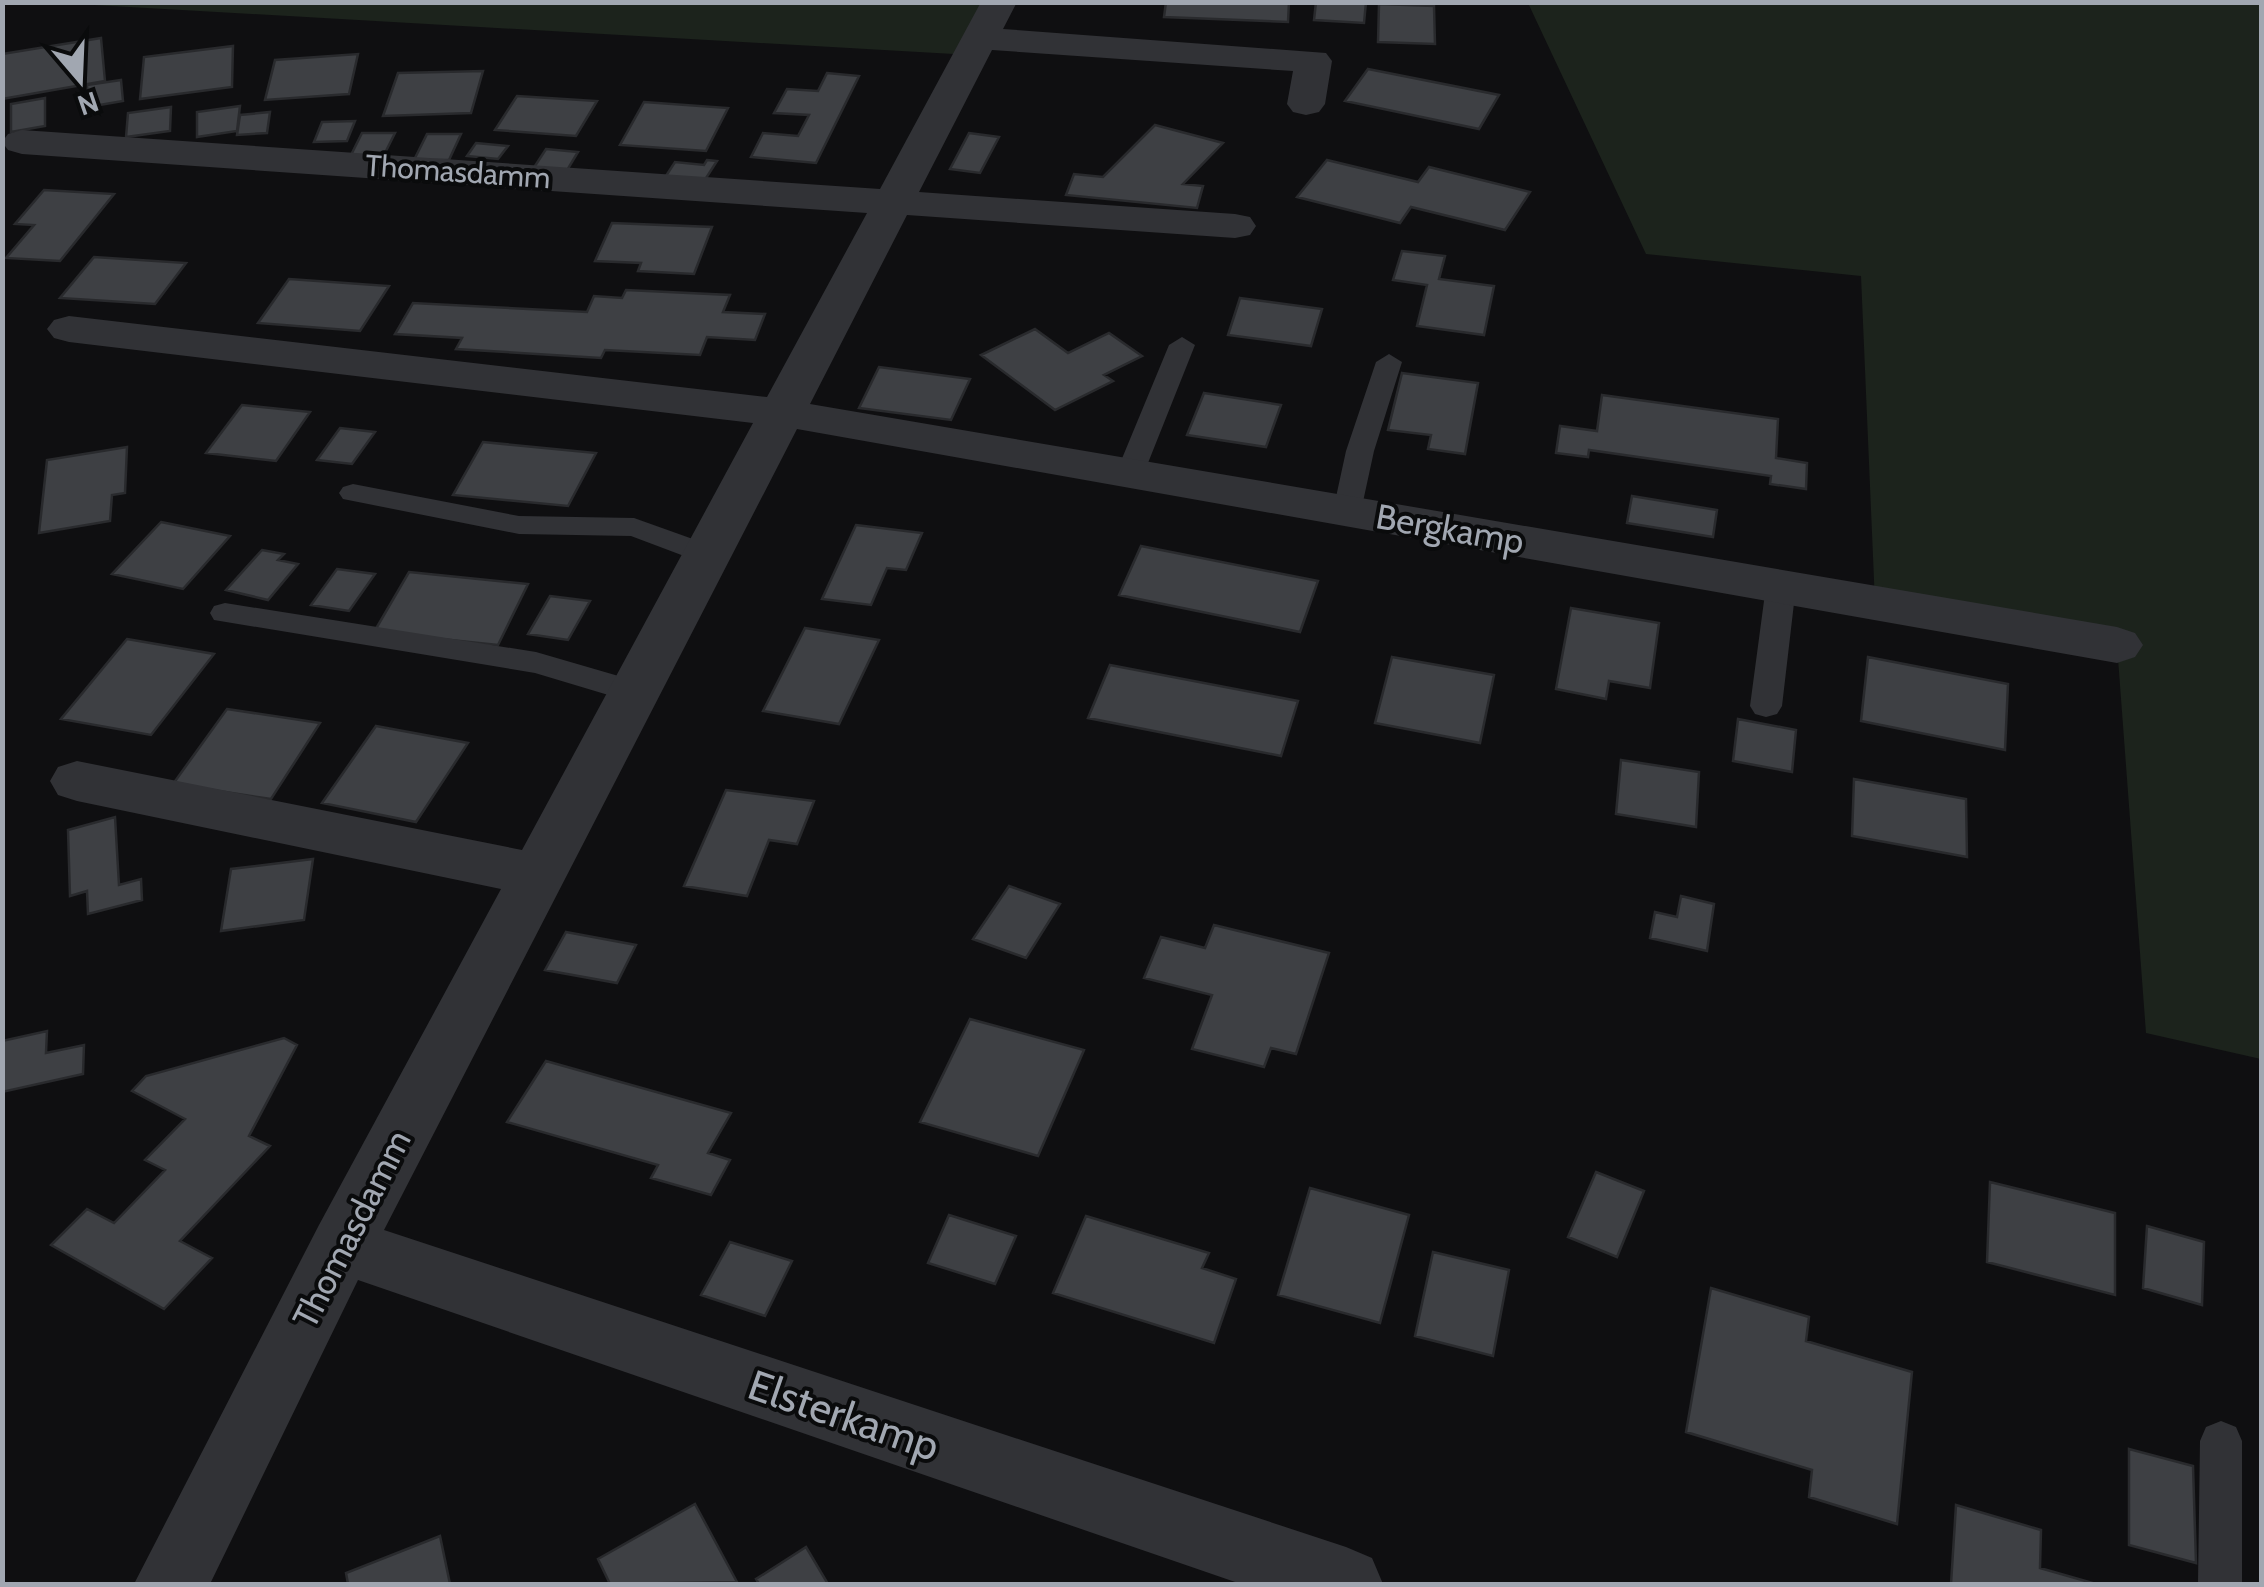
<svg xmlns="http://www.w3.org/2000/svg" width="2264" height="1587" viewBox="0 0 2264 1587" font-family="Cabin,sans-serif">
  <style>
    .green { fill: #1c231c }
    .building { fill: #3e4044; stroke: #292a2d; stroke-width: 2.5 }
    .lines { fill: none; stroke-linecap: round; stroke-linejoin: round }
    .lane { fill: #313236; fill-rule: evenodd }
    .street { fill: #313236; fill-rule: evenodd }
    .labels { text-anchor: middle; stroke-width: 8; stroke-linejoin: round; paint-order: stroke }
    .far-street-label { font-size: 30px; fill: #a1a7b1; stroke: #0a0b0c }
    .street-label { font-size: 35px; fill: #a1a7b1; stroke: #0a0b0c }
    .near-street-label { font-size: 42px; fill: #a1a7b1; stroke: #0a0b0c }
  </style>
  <rect width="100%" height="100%" fill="#0f0f11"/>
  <path class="green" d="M 59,3 L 999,3 L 971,55 Z
    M 1528,3 L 2261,3 L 2261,1059 L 2146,1033 L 2117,645 L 1875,603 L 1861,276 L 1646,254 Z"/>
  <path class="building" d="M 1166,2 L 1289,2 L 1288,22 L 1164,17 Z
    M 1316,2 L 1366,2 L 1364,23 L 1314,20 Z
    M 1379,4 L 1434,6 L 1435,44 L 1378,42 Z
    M 101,38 L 105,81 L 2,99 L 2,54 Z
    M 233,46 L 232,87 L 140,99 L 144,57 Z
    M 358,54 L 349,94 L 265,100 L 275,60 Z
    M 1368,69 L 1499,95 L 1479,129 L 1345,101 Z
    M 483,71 L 471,113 L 383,116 L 398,73 Z
    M 827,73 L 859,76 L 816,163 L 751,157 L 763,133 L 798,136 L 809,115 L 774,113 L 787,89 L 818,91 Z
    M 121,80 L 123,101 L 88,107 L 87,85 Z
    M 517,96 L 597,101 L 576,136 L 495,130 Z
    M 45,98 L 45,126 L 11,132 L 11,104 Z
    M 644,102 L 728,108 L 706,151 L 620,145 Z
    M 240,106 L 237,131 L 197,137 L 197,112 Z
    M 171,107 L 170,131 L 126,137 L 128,113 Z
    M 270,112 L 267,133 L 237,135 L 240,115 Z
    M 355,121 L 347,141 L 314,142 L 322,122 Z
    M 1155,125 L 1223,143 L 1183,184 L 1203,186 L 1197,208 L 1066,195 L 1074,174 L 1103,177 Z
    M 362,133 L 395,133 L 383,157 L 350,157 Z
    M 969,133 L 999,137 L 980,173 L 950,169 Z
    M 427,134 L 461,134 L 449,160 L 414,160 Z
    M 476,143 L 508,146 L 498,159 L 467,156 Z
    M 546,149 L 578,152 L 566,172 L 533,169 Z
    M 707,160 L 717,161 L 701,186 L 662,182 L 675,162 L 704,165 Z
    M 1327,160 L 1418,182 L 1429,167 L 1530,192 L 1505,230 L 1411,207 L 1400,223 L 1297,197 Z
    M 44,190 L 114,194 L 60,261 L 6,258 L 34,225 L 15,224 Z
    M 612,223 L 712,227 L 694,274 L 638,271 L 641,263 L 595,261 Z
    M 1402,251 L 1445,256 L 1439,279 L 1494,286 L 1484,335 L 1417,326 L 1427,285 L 1393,280 Z
    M 94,257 L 186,263 L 155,304 L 60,298 Z
    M 289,279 L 389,286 L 360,331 L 258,323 Z
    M 626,290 L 730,295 L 723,312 L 765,314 L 755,340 L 707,337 L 700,355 L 605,350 L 601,358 L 456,349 L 462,338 L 395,334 L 413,303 L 587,312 L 594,296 L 622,298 Z
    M 1240,298 L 1322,309 L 1311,346 L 1228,335 Z
    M 1035,329 L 1068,353 L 1109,333 L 1142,356 L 1104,375 L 1113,381 L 1055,410 L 981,355 Z
    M 879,367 L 970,379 L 951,420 L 859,408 Z
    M 1402,373 L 1478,383 L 1465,454 L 1428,449 L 1431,435 L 1388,430 Z
    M 1204,393 L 1281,405 L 1266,447 L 1187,435 Z
    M 1602,395 L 1778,419 L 1776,458 L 1807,463 L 1806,489 L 1770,484 L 1771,476 L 1589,450 L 1588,457 L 1556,453 L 1560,426 L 1597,431 Z
    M 242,405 L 310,412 L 276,461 L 206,453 Z
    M 340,428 L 375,432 L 352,464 L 317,460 Z
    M 483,442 L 596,453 L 568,506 L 453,495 Z
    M 127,447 L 125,493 L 112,495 L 110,521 L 39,533 L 47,460 Z
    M 1632,496 L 1717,510 L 1713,537 L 1627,523 Z
    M 161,522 L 230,536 L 183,589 L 112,574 Z
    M 856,525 L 922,533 L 906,570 L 887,568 L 871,605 L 822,599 Z
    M 1141,546 L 1318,581 L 1300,632 L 1119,595 Z
    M 262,550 L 284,554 L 278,560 L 298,564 L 268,600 L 226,590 Z
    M 337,569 L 375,574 L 349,611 L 311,605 Z
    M 409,572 L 528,584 L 498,645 L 374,632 Z
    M 550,596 L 590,601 L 568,640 L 528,634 Z
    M 1571,608 L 1659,623 L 1650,688 L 1609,681 L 1606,699 L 1556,689 Z
    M 805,628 L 879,640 L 839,724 L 763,711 Z
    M 127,639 L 214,654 L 151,735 L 61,719 Z
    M 1392,657 L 1494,675 L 1480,743 L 1375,723 Z
    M 1868,657 L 2008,684 L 2005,750 L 1861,721 Z
    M 1110,665 L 1298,701 L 1281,756 L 1088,718 Z
    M 227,709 L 320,723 L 271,799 L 173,784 Z
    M 1738,719 L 1796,730 L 1792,772 L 1733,761 Z
    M 376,726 L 468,743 L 416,822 L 322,803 Z
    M 1621,760 L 1699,772 L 1696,827 L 1616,814 Z
    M 1854,779 L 1966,799 L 1967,857 L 1852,836 Z
    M 726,790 L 814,801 L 797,844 L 769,840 L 747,896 L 684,886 Z
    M 115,817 L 119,885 L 141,879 L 142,900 L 88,914 L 87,891 L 70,896 L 68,830 Z
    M 313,859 L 304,920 L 221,931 L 231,869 Z
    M 1009,886 L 1060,904 L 1026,958 L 973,939 Z
    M 1681,896 L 1714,904 L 1707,951 L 1650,938 L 1655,912 L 1677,917 Z
    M 1214,925 L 1329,953 L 1296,1054 L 1271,1048 L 1264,1067 L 1192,1049 L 1212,995 L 1144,978 L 1161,937 L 1205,948 Z
    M 566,932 L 636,945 L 617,983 L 545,970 Z
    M 970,1019 L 1084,1050 L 1038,1156 L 920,1122 Z
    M 47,1031 L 46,1053 L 84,1045 L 83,1074 L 2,1092 L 2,1041 Z
    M 284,1038 L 297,1045 L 249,1136 L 270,1146 L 180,1241 L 212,1258 L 164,1309 L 51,1245 L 87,1209 L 114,1223 L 165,1170 L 145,1160 L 185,1119 L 132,1091 L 146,1076 Z
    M 546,1061 L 731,1113 L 708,1153 L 730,1160 L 711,1195 L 651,1178 L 658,1165 L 507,1122 Z
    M 1596,1172 L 1644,1191 L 1617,1257 L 1568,1237 Z
    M 1990,1182 L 2115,1213 L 2115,1295 L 1987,1262 Z
    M 1310,1188 L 1409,1215 L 1380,1323 L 1278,1295 Z
    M 949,1215 L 1016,1236 L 995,1284 L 928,1263 Z
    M 1086,1216 L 1209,1253 L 1202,1268 L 1236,1279 L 1214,1343 L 1053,1293 Z
    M 2147,1226 L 2204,1242 L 2202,1305 L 2143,1288 Z
    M 730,1242 L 792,1261 L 765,1316 L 701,1295 Z
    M 1433,1252 L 1509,1270 L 1493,1356 L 1415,1336 Z
    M 1711,1288 L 1809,1317 L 1806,1341 L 1912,1372 L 1897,1524 L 1809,1497 L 1812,1470 L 1686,1432 Z
    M 2129,1449 L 2193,1466 L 2196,1563 L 2129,1545 Z
    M 695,1504 L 737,1582 L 610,1584 L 598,1559 Z
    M 1956,1505 L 2041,1530 L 2040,1568 L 2096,1584 L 1951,1584 Z
    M 440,1536 L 450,1584 L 348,1584 L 346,1573 Z
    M 806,1547 L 828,1584 L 759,1584 L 756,1579 Z"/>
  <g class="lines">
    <path class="lane" d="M 1182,337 L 1195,345 L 1144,473 L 1140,479 L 1120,479 L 1116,473 L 1169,345 Z
      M 1389,354 L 1402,362 L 1374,451 L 1361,511 L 1357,517 L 1337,517 L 1333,511 L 1346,451 L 1376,362 Z
      M 353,484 L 519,516 L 634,518 L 718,548 L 723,555 L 718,562 L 708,565 L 631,536 L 519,534 L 343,499 L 339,493 L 343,487 Z
      M 1781,576 L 1791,579 L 1796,586 L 1782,706 L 1777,714 L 1766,717 L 1755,714 L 1750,706 L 1766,586 L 1771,579 Z
      M 225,603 L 536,652 L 646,684 L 651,692 L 646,700 L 635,703 L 535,673 L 214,620 L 210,613 L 214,606 Z
      M 2221,1421 L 2236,1427 L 2242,1441 L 2242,1584 L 2198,1584 L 2200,1441 L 2206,1427 Z"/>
    <path class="street" d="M 981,2 L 1017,2 L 1003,29 L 1326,53 L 1332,61 L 1325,104 L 1319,112 L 1306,115 L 1293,112 L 1287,104 L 1293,71 L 992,50 L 919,192 L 1235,214 L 1250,217 L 1256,226 L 1250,235 L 1235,238 L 907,215 L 810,404 L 2117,627 L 2135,633 L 2143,645 L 2135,657 L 2117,663 L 797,429 L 384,1230 L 1346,1547 L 1372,1558 L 1383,1584 L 1241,1584 L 358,1280 L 210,1584 L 134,1584 L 319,1225 L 501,889 L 77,801 L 58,795 L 50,781 L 58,767 L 77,761 L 522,850 L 753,423 L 69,342 L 54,338 L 47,329 L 54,320 L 69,316 L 767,397 L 867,213 L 22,154 L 8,150 L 2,142 L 8,134 L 22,130 L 880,189 Z"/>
  </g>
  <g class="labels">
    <g class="far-street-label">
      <text transform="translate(458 172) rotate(4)" y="10">Thomasdamm</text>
    </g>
    <g class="street-label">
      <text transform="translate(1450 529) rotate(10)" y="12">Bergkamp</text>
      <text transform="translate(352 1229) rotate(-63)" y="12">Thomasdamm</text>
    </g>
    <g class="near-street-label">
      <text transform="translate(844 1415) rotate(19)" y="15">Elsterkamp</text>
    </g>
  </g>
  <rect width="2264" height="1587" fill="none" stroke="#a1a7b1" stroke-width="10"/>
  <g transform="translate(80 80) rotate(161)" stroke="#0a0b0c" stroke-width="8" paint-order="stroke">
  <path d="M0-8L18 38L0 25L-18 38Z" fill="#a1a7b1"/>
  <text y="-15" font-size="28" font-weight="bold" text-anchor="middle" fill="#a1a7b1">N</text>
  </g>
</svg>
